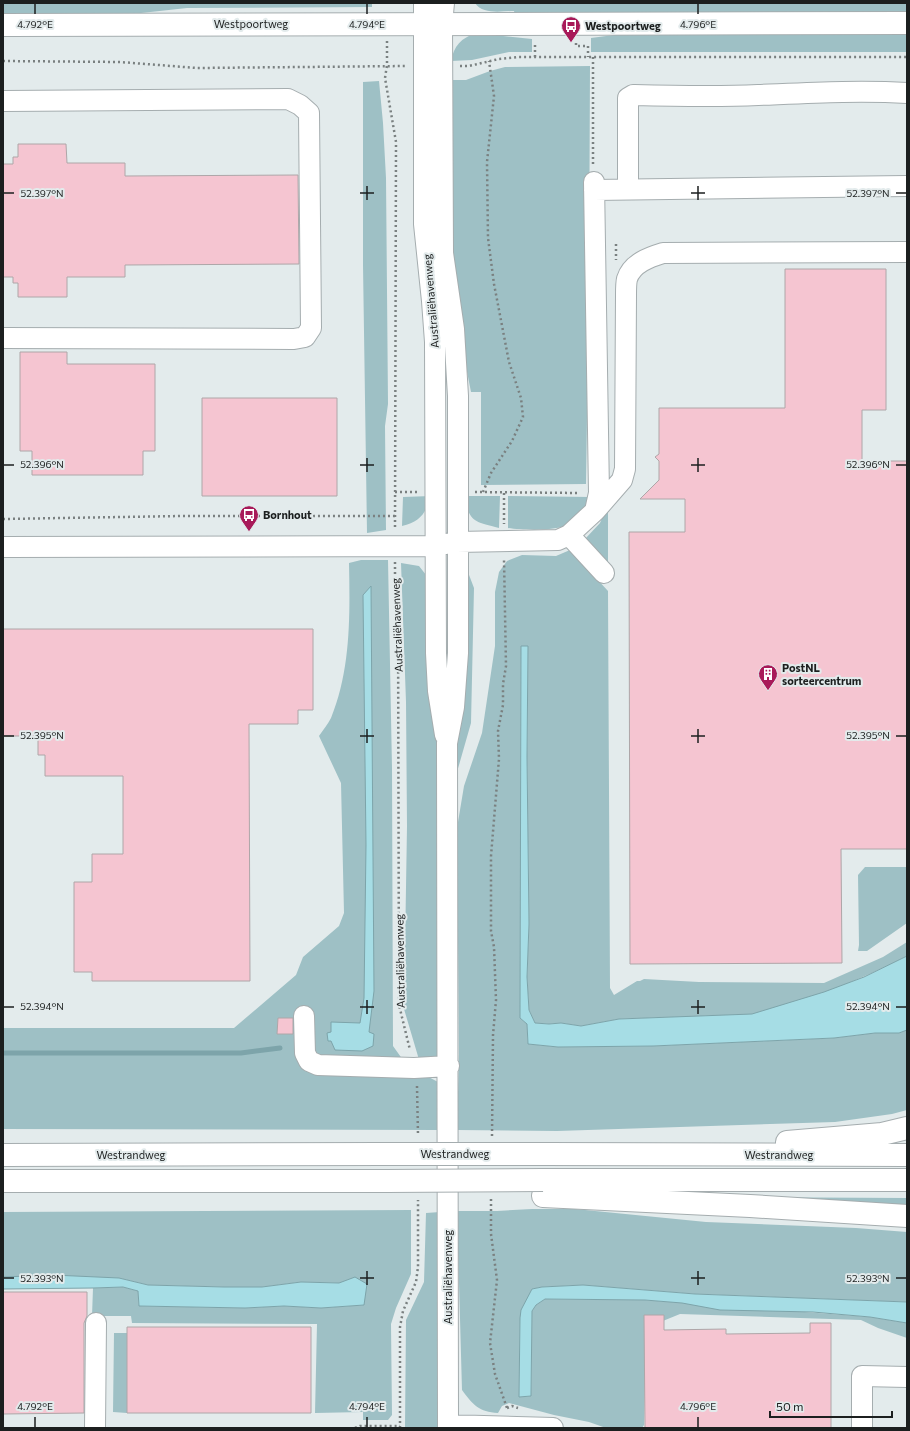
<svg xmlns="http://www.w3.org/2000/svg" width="910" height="1431" viewBox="0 0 910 1431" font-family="Commissioner,sans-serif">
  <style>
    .green { fill: #9ec0c5 }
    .water { fill: #a6dde5; stroke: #7da4aa }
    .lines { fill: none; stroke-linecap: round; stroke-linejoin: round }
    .stream { stroke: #7da4aa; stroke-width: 5 }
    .building { fill: #f5c5d1; stroke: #aea6a8 }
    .minor-casing { stroke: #a5adaf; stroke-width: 22 }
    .major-casing { stroke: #a5adaf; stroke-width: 24 }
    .highway-casing { stroke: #a5adaf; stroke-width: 24 }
    .path { stroke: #7a8080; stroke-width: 2.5; stroke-dasharray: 2 3; stroke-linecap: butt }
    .minor { stroke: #fff; stroke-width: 20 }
    .major { stroke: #fff; stroke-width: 22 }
    .highway { stroke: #fff; stroke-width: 22 }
    .highway-bridge-casing { stroke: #a5adaf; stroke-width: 24; stroke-linecap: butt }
    .highway-bridge { stroke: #fff; stroke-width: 22 }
    .ticks { fill: none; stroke: #1c1f1f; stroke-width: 1.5 }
    .labels { text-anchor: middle; stroke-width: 4; stroke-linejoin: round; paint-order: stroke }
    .street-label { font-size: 11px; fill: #1c1f1f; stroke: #e3ebec }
    .poi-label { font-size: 11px; font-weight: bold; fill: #1c1f1f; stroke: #e3ebec; text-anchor: start }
    .ticks-label { font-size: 10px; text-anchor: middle; fill: #1c1f1f; stroke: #e3ebec; stroke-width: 4; stroke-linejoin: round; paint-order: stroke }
  </style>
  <rect width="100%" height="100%" fill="#e3ebec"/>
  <path class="green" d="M 3,3 L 372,3 L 372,7 L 187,8 L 123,15 L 3,15 Z
    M 475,3 L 907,3 L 907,14 L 515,15 L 514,11 C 502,11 483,15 475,3 Z
    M 907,32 L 907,52 L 591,52 L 591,38 L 629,33 Z
    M 476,33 L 532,39 L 532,52 L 509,52 L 472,60 L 451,61 C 454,46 461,38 476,33 Z
    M 590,66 L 589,284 L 586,484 L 481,485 L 481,392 L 471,392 L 454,306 L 453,285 L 452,80 L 466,80 L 490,71 L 505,67 Z
    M 379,81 L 383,123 L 386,178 L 388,404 L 385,426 L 386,530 L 367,533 L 363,265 L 363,82 Z
    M 431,496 C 426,513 420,522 402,526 L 403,497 Z
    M 463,496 L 500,496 L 499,528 C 473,521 471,523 463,496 Z
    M 508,496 L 592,497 C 588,505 572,522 564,526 C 552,531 522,530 508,528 Z
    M 608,505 L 608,564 L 585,539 L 600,523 Z
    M 570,550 L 608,591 L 610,988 L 614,995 L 637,981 L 640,981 L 644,979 L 699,982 L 824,983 L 883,957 L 907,942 L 907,956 C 859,980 806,1003 753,1014 C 739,1017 714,1015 699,1016 L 698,1018 L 675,1017 L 619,1019 L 581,1026 L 561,1023 L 549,1024 L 535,1023 L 529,1010 L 527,977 L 529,924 L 527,757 L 528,646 L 521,646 L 520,1018 L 527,1024 L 528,1044 L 558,1047 L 653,1046 L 834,1038 L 875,1033 L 899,1033 L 907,1030 L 907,1110 L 892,1114 L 835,1122 L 557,1131 L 457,1130 L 459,1054 L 457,828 L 464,786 L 482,733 L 495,646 L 495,592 L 499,572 L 507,561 L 522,555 L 556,556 Z
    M 361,560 L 388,560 L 392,768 L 393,1046 L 403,1060 L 319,1059 L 297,1021 L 298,1063 L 309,1072 L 421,1073 L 438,1082 L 439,1130 L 3,1129 L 3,1028 L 234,1028 L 296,975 L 303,957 L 339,926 L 344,913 L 341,783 L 319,736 C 323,730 328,724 331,718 C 351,669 350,615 349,563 Z
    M 401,563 L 419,566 L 434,585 L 436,625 L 440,1056 L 420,1063 L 404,1009 L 407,826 L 406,702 Z
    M 466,567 L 474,588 L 471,723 L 453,786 Z
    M 865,867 L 907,867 L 907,923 L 867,951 L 858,951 L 859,945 L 858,875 Z
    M 734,1197 L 907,1198 L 907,1209 Z
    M 532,1209 L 575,1209 L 706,1222 L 856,1228 L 907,1232 L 907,1302 L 695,1294 L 583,1285 L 542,1287 L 532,1289 L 520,1318 L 519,1397 L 531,1396 L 532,1311 L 536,1305 L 545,1299 L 645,1300 L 870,1317 L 907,1323 L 907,1338 L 878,1328 L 861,1320 L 680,1314 L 653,1325 L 645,1383 L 644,1425 L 642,1428 L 606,1428 L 589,1422 L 554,1415 L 509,1403 L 502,1406 L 498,1413 C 479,1412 473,1405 462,1390 L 457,1211 L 497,1211 Z
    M 411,1210 L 411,1274 L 396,1308 L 391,1324 L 392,1415 L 388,1420 L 363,1420 L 363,1412 L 315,1413 L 317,1324 L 132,1323 L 131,1316 L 92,1316 L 93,1288 L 123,1287 L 138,1291 L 139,1306 L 245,1308 L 284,1306 L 321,1308 L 364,1305 L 339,1283 L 301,1282 L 262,1287 L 224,1287 L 148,1285 L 119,1278 L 3,1277 L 3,1212 Z
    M 440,1212 L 437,1428 L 405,1428 L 406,1320 L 424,1282 L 426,1213 Z
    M 114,1333 L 127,1333 L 127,1413 L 113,1412 Z"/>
  <path class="water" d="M 371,586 L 374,991 L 369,1032 L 374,1034 L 373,1046 L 362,1051 L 335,1050 L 331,1041 L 328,1041 L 327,1033 L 331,1032 L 331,1022 L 360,1023 L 364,998 L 366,845 L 363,595 Z
    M 521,646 L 528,646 L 527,757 L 529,924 L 527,977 L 529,1010 L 535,1023 L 549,1024 L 561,1023 L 581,1026 L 619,1019 L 752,1014 L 824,992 L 864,977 L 907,956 L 907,1030 L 899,1033 L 875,1033 L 834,1038 L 653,1046 L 558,1047 L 528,1044 L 527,1024 L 520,1018 Z
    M 53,1275 L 119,1278 L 148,1285 L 224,1287 L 262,1287 L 301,1282 L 339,1283 L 355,1277 L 367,1284 L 364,1305 L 321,1308 L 284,1306 L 245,1308 L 139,1306 L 138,1291 L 123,1287 L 93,1288 L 3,1289 L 3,1277 Z
    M 583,1285 L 695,1294 L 907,1302 L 907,1323 L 870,1317 L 813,1312 L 720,1310 L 682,1303 L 645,1300 L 545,1299 L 536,1305 L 532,1311 L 531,1396 L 519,1397 L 520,1318 L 521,1310 L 532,1289 L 542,1287 Z"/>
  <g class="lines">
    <path class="stream" d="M 3,1053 L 241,1053 L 280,1048"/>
  </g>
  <path class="building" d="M 18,144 L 66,144 L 67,163 L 125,163 L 125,176 L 298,175 L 299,264 L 125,265 L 125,277 L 67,277 L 67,297 L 18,297 L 18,283 L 13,283 L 13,277 L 3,277 L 3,164 L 13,164 L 13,157 L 18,157 Z
    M 785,269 L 886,269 L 886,410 L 862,410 L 862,461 L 907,461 L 907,849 L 841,849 L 842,963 L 630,964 L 629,532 L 685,532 L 685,499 L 640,499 L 659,480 L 659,461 L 655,457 L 659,454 L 659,408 L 785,408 Z
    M 20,352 L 67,352 L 67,364 L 155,364 L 155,451 L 143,451 L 143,475 L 32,475 L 32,451 L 20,451 Z
    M 202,398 L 337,398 L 337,496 L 202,496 Z
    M 3,629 L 313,629 L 313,710 L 298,710 L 298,724 L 249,724 L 250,981 L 92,981 L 92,972 L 74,972 L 74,882 L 92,882 L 92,854 L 123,854 L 123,776 L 45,776 L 45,755 L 38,755 L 38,736 L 3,736 Z
    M 278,1018 L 293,1018 L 293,1034 L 277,1034 Z
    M 3,1292 L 87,1292 L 87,1316 L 84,1323 L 84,1413 L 3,1414 Z
    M 644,1315 L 664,1315 L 664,1330 L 726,1329 L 726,1334 L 810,1333 L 810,1323 L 831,1323 L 831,1428 L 645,1428 Z
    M 127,1327 L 311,1327 L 311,1413 L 127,1413 Z"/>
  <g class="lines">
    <g class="minor-casing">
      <path id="minor" d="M 424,3 L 424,224 L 432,301 L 435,342 L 436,653 L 438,691 L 445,735
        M 444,3 L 442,24 L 443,253 L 454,329 L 458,396 L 458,653 L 454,707 L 447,743 L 448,1428
        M 3,101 L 288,99 L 300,105 L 309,113 L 311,328 L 305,337 L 294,339 L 3,338
        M 628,189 L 628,98 L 633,95 C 675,96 716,97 758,95 C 807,93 858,90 907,93
        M 594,190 L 907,186
        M 595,511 L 622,480 L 625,469 L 626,295 C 626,290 626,283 627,279 C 632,263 650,257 663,253 L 907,252
        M 569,535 L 604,573
        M 3,547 L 435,546 L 457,542 L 558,540 L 569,535 L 595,511 L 599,493 L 594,182
        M 304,1016 L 305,1053 L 309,1061 L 318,1065 L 414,1068 L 449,1066
        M 448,1425 L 553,1428
        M 95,1428 L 96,1323
        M 862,1428 L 862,1376 L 907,1377"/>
    </g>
    <g class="major-casing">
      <path id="major" d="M 3,25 L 907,23"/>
    </g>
    <g class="highway-casing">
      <path id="highway" d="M 787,1142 L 882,1134 L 907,1128
        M 543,1154 L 907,1155
        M 3,1155 L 385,1154
        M 543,1180 L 907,1180
        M 3,1181 L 386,1181
        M 543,1196 L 750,1206 L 907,1216"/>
    </g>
    <path class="path" d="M 387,41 L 387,65 L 385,78 L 396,142 L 395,529
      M 576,43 L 576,46 L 588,46 L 588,57
      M 535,57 L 535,43
      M 593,57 L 593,164
      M 3,61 L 120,62 L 197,68 L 407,66
      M 460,66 L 469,66 L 499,59 L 519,57 L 907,57
      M 616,244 L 616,260
      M 395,492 L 418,492
      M 475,492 L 580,493
      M 483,492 L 491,473 L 512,441 L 523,417 L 521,398 L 509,362 L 494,284 L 488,238 L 487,162 L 494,96 L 489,61
      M 504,493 L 504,524
      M 3,519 L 181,516 L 395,516
      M 395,562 L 395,590 L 398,614 L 399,1005 L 410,1050
      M 417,1086 L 418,1135
      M 492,1136 L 493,1035 L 496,1000 L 494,947 L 491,931 L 491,856 L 499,759 L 498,731 L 503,705 L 503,684 L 506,666 L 504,559
      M 491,1199 L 491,1234 L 497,1280 L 490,1343 L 495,1374 L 507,1408
      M 507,1408 L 512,1406 L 518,1408
      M 355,1428 L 360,1426 L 400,1426
      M 400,1428 L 400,1327 L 403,1311 L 416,1282 L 418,1267 L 418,1200"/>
    <use href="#minor" class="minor"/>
    <use href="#major" class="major"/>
    <use href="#highway" class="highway"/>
    <g class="highway-bridge-casing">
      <path id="highway-bridge" d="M 385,1154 L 543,1154
        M 386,1181 L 543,1180"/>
    </g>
    <use href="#highway-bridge" class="highway-bridge"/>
  </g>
  <path class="ticks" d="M 35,4 L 35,14M 367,4 L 367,14M 698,4 L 698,14M 367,186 L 367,200M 698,186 L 698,200M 4,193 L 14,193M 360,193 L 374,193M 691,193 L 705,193M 896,193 L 906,193M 367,458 L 367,472M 698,458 L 698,472M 4,465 L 14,465M 360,465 L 374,465M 691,465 L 705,465M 896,465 L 906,465M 367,729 L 367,743M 698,729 L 698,743M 4,736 L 14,736M 360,736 L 374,736M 691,736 L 705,736M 896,736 L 906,736M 367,1000 L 367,1014M 698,1000 L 698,1014M 4,1007 L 14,1007M 360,1007 L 374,1007M 691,1007 L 705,1007M 896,1007 L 906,1007M 367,1271 L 367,1285M 698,1271 L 698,1285M 4,1278 L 14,1278M 360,1278 L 374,1278M 691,1278 L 705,1278M 896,1278 L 906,1278M 35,1417 L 35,1427M 367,1417 L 367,1427M 698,1417 L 698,1427"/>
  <defs>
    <g id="bus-pin" transform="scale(1)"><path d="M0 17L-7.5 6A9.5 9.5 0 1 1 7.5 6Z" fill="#a81a59" stroke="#e3ebec"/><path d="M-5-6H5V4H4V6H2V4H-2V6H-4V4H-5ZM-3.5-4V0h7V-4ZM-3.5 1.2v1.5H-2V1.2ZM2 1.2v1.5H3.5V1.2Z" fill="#fff"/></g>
    <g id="building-pin" transform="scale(1)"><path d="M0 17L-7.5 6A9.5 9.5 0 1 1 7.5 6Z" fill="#a81a59" stroke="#e3ebec"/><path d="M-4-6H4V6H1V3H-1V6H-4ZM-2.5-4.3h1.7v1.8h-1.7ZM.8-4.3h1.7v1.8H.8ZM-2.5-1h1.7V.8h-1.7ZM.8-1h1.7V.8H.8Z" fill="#fff"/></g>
  </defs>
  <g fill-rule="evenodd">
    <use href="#bus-pin" x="571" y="26"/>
    <use href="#bus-pin" x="249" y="515"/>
    <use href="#building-pin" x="768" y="674"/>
  </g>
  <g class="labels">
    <g class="street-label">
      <text x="251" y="28">Westpoortweg</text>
      <text transform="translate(431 301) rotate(-95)" y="4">Australiëhavenweg</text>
      <text transform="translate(397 625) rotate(-92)" y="4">Australiëhavenweg</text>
      <text transform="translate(400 961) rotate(-91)" y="4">Australiëhavenweg</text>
      <text x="455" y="1158">Westrandweg</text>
      <text x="131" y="1159">Westrandweg</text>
      <text x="779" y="1159">Westrandweg</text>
      <text transform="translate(448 1277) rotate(-90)" y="4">Australiëhavenweg</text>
    </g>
    <g class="poi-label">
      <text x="585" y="30">Westpoortweg</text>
      <text x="263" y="519">Bornhout</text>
      <text x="782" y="672">PostNL<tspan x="782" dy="13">sorteercentrum</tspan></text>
    </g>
  </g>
  <g class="ticks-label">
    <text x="35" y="28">4.792°E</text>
    <text x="367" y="28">4.794°E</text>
    <text x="698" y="28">4.796°E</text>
    <text x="42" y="197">52.397°N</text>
    <text x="868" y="197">52.397°N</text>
    <text x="42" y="468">52.396°N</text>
    <text x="868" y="468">52.396°N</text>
    <text x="42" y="739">52.395°N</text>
    <text x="868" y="739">52.395°N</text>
    <text x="42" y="1010">52.394°N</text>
    <text x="868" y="1010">52.394°N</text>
    <text x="42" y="1282">52.393°N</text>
    <text x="868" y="1282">52.393°N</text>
    <text x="35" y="1410">4.792°E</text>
    <text x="367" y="1410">4.794°E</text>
    <text x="698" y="1410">4.796°E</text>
  </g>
  <rect width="910" height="1431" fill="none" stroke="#1c1f1f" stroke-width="8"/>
  <path d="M770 1411v6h122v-6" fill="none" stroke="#1c1f1f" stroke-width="2"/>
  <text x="776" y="1411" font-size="12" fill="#1c1f1f" stroke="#e3ebec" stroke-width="3" paint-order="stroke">50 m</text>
</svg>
